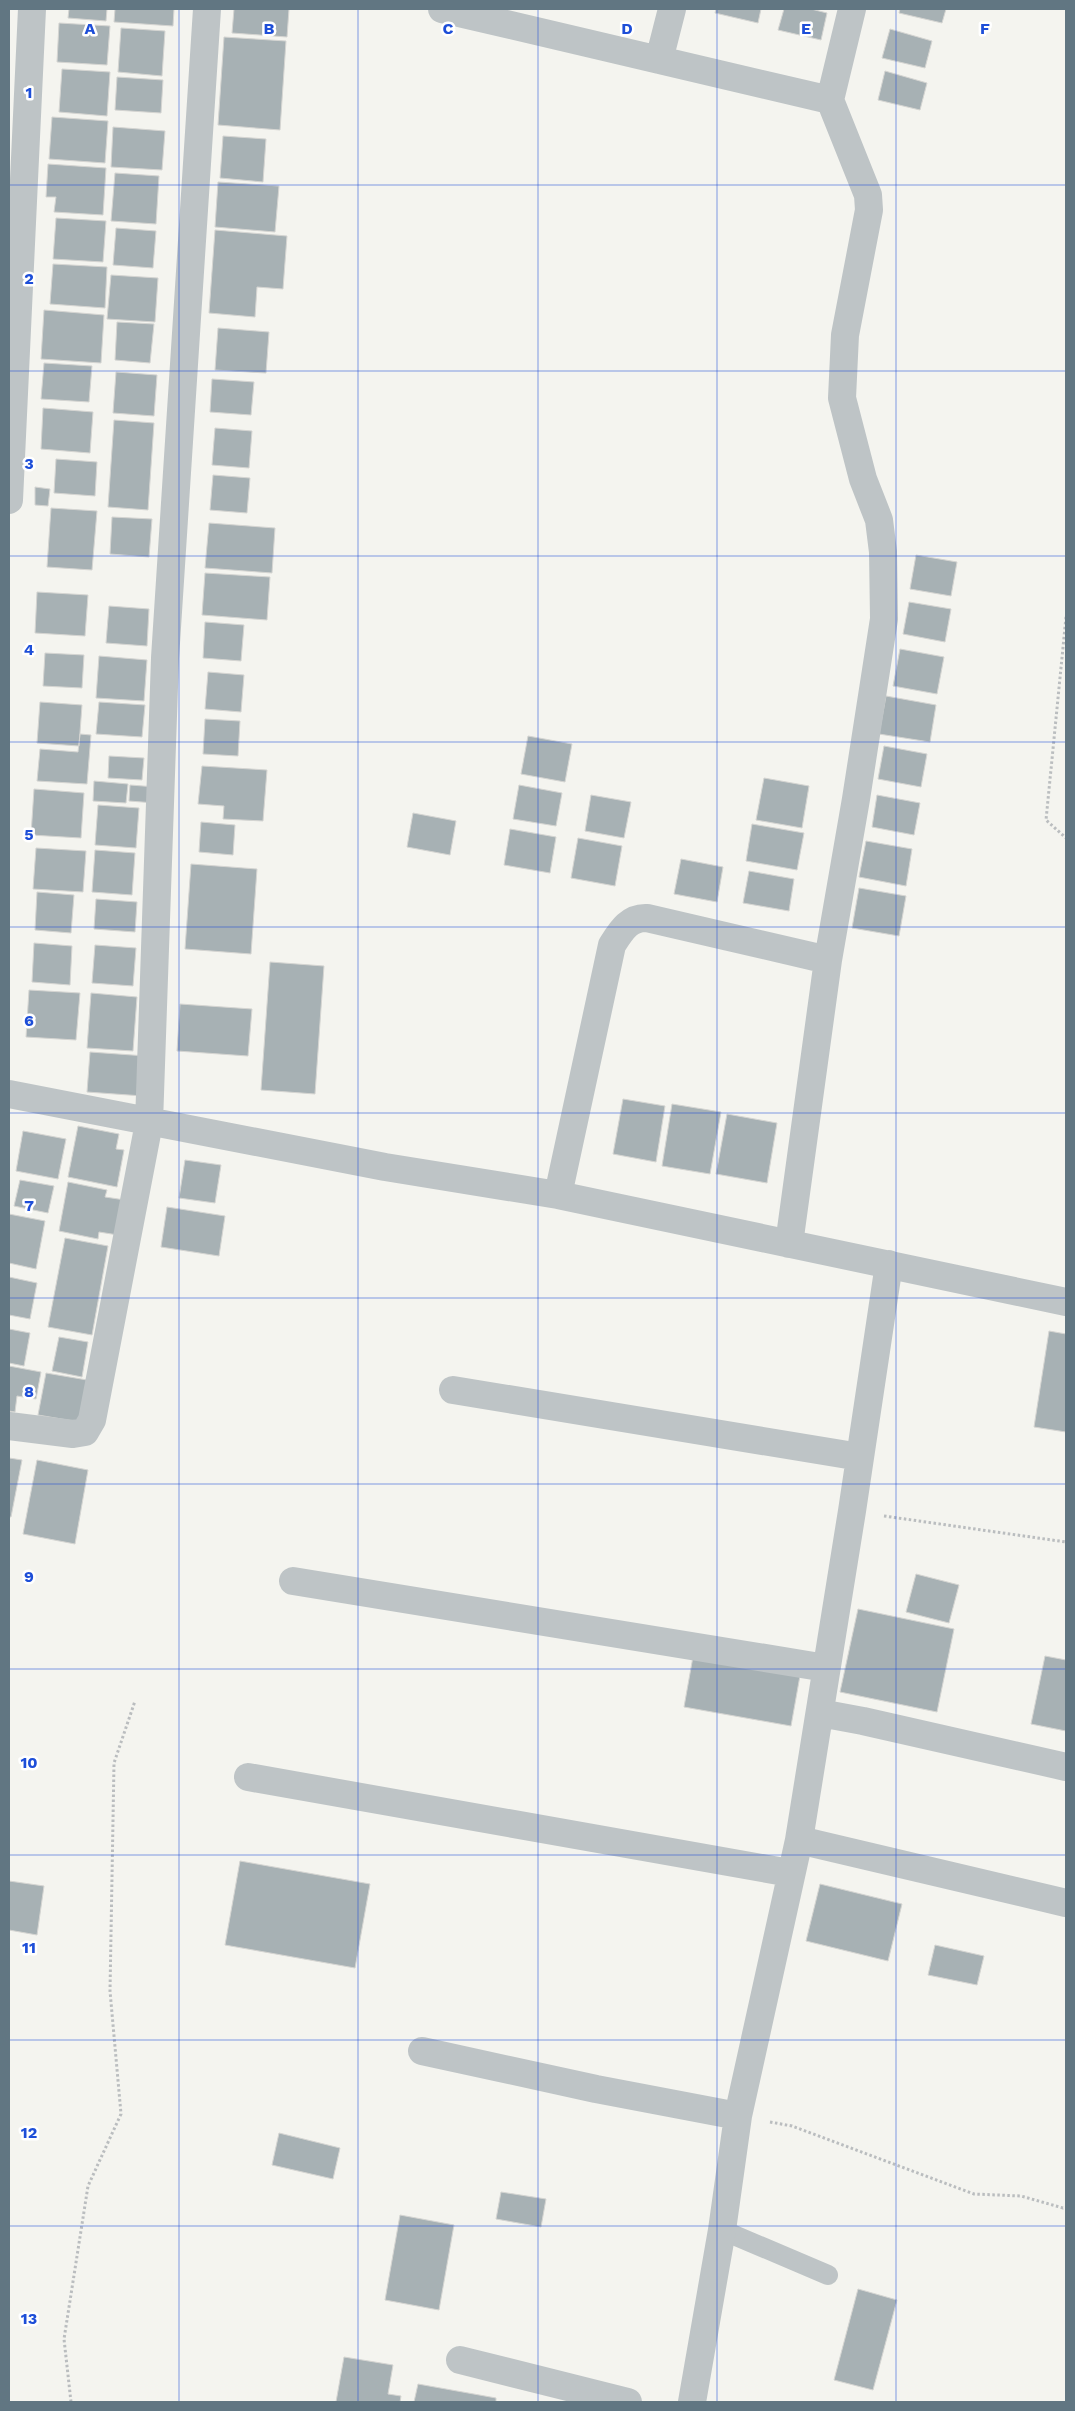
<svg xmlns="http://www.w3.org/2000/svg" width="1075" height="2411" viewBox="0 0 1075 2411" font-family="'Work Sans',sans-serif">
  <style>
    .building { fill: #a7b1b4; stroke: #d5d5d2 }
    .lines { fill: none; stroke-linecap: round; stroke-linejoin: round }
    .path { stroke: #babdbf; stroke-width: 3; stroke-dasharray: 2.5 2.5; stroke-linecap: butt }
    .lane { stroke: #bec4c6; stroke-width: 20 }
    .street { stroke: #bec4c6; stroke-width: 28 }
    .grid { fill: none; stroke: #1d4ed8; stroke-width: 1; stroke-opacity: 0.55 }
    .grid-label { font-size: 16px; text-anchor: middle; font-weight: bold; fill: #1d4ed8; stroke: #fff; stroke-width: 5; stroke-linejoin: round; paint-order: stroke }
  </style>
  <rect width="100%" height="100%" fill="#f4f4ef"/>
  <path class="building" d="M 69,9 L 107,9 L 106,21 L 68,18 Z
    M 115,9 L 174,9 L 173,26 L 114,22 Z
    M 234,9 L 289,9 L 287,37 L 232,33 Z
    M 716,9 L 761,9 L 758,23 L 715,13 Z
    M 784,9 L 811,9 L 827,13 L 821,40 L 778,30 Z
    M 900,9 L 946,9 L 942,23 L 899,13 Z
    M 59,23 L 110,26 L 107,65 L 57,62 Z
    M 121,28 L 165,31 L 162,76 L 118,72 Z
    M 890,29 L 932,41 L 925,68 L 882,58 Z
    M 224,37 L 286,41 L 280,130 L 218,125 Z
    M 62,69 L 110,72 L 107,116 L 59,112 Z
    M 885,71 L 927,83 L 920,110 L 878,100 Z
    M 117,77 L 163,80 L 161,113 L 115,110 Z
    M 52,117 L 108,121 L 105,163 L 49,159 Z
    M 113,127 L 165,131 L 162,170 L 111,167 Z
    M 223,136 L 266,139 L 263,182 L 220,178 Z
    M 48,164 L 106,168 L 103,215 L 54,212 L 56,197 L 46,197 Z
    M 115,173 L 159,176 L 156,224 L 111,221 Z
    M 218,182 L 279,186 L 275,232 L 215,227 Z
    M 56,218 L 106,221 L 103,262 L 53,259 Z
    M 116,228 L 156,231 L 153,268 L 113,265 Z
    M 215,230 L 287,236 L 283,289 L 257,287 L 255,317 L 209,313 Z
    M 53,264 L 107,267 L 105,308 L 50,304 Z
    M 111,275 L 158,278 L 155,322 L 107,319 Z
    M 44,310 L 104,315 L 101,363 L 41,359 Z
    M 117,322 L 154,324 L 150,363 L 115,360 Z
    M 218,328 L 269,332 L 266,373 L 215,370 Z
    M 44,363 L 92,366 L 89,402 L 41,399 Z
    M 116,372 L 157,375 L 154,416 L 113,413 Z
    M 212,379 L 254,382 L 251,415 L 210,412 Z
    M 43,408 L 93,412 L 90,453 L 41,449 Z
    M 114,420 L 154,423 L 148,510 L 108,507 Z
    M 215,428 L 252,431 L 249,468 L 212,465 Z
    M 56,459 L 97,462 L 95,496 L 54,493 Z
    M 213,475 L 250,478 L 247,513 L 210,510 Z
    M 35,487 L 50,489 L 48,506 L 35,505 Z
    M 51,508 L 97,511 L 92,570 L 47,567 Z
    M 112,517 L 152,519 L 149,557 L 110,554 Z
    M 209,523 L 275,528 L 272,573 L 205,568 Z
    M 916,555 L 957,562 L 951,596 L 910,589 Z
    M 205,573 L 270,577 L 267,620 L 202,615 Z
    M 37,592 L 88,595 L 85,636 L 35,633 Z
    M 909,602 L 951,609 L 945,642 L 903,634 Z
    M 109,606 L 149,609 L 147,646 L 106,643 Z
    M 205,622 L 244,625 L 241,661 L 203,658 Z
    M 900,649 L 944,657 L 937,694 L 893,686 Z
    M 45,653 L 84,655 L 82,688 L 43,686 Z
    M 99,656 L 147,660 L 144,701 L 96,698 Z
    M 208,672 L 244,675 L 241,712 L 205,709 Z
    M 886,696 L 936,705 L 930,742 L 879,734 Z
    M 40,702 L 82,705 L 79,746 L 37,743 Z
    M 99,702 L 145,705 L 142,737 L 96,734 Z
    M 205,719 L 240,721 L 238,756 L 203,754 Z
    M 80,734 L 91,735 L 87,784 L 37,781 L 40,749 L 78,752 Z
    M 528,736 L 572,744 L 565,782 L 521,774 Z
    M 884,746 L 927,754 L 921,787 L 878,779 Z
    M 109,756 L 144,758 L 142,780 L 108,778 Z
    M 202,766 L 267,770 L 263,821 L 223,819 L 224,806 L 198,804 Z
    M 764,778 L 809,786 L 802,828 L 756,820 Z
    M 94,781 L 128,784 L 126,803 L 93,801 Z
    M 130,785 L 156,787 L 155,803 L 129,801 Z
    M 519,785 L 562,793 L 556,826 L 513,819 Z
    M 34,789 L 84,793 L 81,838 L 31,835 Z
    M 591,795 L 631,802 L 624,838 L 585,831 Z
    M 877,795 L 920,803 L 914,835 L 872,827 Z
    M 98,805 L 139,808 L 136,848 L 95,845 Z
    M 413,813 L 456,821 L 450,855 L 407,847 Z
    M 201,822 L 235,825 L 233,855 L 199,852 Z
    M 752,824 L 804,833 L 797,870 L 746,861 Z
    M 510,829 L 556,837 L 550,873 L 504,865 Z
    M 578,838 L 622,846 L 615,886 L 571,878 Z
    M 866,841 L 912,849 L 906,886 L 859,877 Z
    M 36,848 L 86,851 L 83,892 L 33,889 Z
    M 95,850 L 135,853 L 132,895 L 92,892 Z
    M 681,859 L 723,867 L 717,902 L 674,894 Z
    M 191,864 L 257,869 L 251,954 L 185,949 Z
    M 749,871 L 794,879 L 789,911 L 743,903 Z
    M 859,888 L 906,896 L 899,936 L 852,928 Z
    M 37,892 L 74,895 L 71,933 L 35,930 Z
    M 96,899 L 137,902 L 135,932 L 94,929 Z
    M 34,943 L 72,946 L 70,985 L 32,982 Z
    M 95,945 L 136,948 L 133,986 L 92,983 Z
    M 270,962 L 324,966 L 315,1094 L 261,1090 Z
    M 29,990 L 80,993 L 76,1040 L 26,1037 Z
    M 91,993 L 137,997 L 133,1051 L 87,1048 Z
    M 180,1004 L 252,1009 L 248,1056 L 177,1051 Z
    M 90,1052 L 146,1056 L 143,1096 L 87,1092 Z
    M 623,1099 L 665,1106 L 656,1162 L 613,1154 Z
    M 672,1104 L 721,1112 L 710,1174 L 662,1166 Z
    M 727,1114 L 777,1123 L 767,1183 L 716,1174 Z
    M 78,1126 L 119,1134 L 116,1149 L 124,1150 L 117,1187 L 68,1177 Z
    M 23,1131 L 66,1139 L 58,1179 L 16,1171 Z
    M 185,1160 L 221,1165 L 215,1203 L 179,1198 Z
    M 20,1180 L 54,1186 L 48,1213 L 14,1206 Z
    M 68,1182 L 107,1190 L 105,1197 L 125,1200 L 118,1235 L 99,1232 L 98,1239 L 59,1231 Z
    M 167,1207 L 225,1216 L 219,1256 L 161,1247 Z
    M 9,1214 L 45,1221 L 36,1269 L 9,1263 Z
    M 65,1238 L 108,1246 L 92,1335 L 48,1327 Z
    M 9,1277 L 37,1283 L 30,1319 L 9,1315 Z
    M 9,1329 L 30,1333 L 24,1366 L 9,1363 Z
    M 1049,1331 L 1066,1334 L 1066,1432 L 1034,1427 Z
    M 59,1337 L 88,1342 L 82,1377 L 52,1371 Z
    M 9,1366 L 41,1372 L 36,1399 L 17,1396 L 15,1412 L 9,1411 Z
    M 46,1373 L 87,1380 L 79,1422 L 38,1415 Z
    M 9,1458 L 22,1460 L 11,1517 L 9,1517 Z
    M 37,1460 L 88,1470 L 75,1544 L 23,1534 Z
    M 916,1574 L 959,1585 L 949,1623 L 906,1612 Z
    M 858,1609 L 954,1629 L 937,1712 L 840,1692 Z
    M 694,1651 L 801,1670 L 791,1726 L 684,1707 Z
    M 1045,1656 L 1066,1660 L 1066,1731 L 1031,1724 Z
    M 240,1861 L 370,1884 L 355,1968 L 225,1945 Z
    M 9,1881 L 44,1886 L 37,1935 L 9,1930 Z
    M 820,1884 L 902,1904 L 888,1961 L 806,1941 Z
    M 935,1945 L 984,1956 L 977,1985 L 928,1975 Z
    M 279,2133 L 340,2148 L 333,2179 L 272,2165 Z
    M 501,2192 L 546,2199 L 541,2227 L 496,2219 Z
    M 400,2215 L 454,2225 L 439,2310 L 385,2300 Z
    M 858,2289 L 897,2300 L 873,2390 L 834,2380 Z
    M 344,2357 L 393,2365 L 388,2394 L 401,2396 L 400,2402 L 336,2402 Z
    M 418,2384 L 496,2398 L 496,2402 L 414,2402 Z"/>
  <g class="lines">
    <path class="path" d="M 1066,617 L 1046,820 L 1066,838
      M 884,1516 L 1066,1542
      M 770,2122 L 792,2126 L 974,2194 L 1021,2196 L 1063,2208 L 1066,2207
      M 71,2402 L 64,2339 L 88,2186 L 121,2114 L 110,1991 L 114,1763 L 135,1701"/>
    <path class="lane" d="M 722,2230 L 828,2275"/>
    <path class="street" d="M 442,9 L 830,100 L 852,9
      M 659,60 L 672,9
      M 9,500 L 32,9
      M 9,1094 L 385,1167 L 558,1195 L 1066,1302
      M 558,1195 L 612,945 C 621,931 629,917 647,918 L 828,960
      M 789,1244 L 828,960 L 856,799 L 884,619 L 883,552 L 879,520 L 863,479 L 842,398 L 845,335 L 869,210 L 868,195 L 830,100
      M 453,1390 L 860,1457
      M 9,1426 L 73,1434 L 85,1432 L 92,1420 L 149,1123 L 165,658 L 207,9
      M 293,1581 L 826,1668
      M 820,1713 L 863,1721 L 1066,1767
      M 248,1777 L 790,1873
      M 799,1840 L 1066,1903
      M 422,2051 L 596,2089 L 738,2116
      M 460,2360 L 628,2402
      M 692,2402 L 722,2230 L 738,2116 L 799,1840 L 852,1511 L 889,1264"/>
  </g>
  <path class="grid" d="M 179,9 L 179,2402M 358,9 L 358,2402M 538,9 L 538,2402M 717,9 L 717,2402M 896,9 L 896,2402M 9,185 L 1066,185M 9,371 L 1066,371M 9,556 L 1066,556M 9,742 L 1066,742M 9,927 L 1066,927M 9,1113 L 1066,1113M 9,1298 L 1066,1298M 9,1484 L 1066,1484M 9,1669 L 1066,1669M 9,1855 L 1066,1855M 9,2040 L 1066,2040M 9,2226 L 1066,2226"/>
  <g class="grid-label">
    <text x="90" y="34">A</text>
    <text x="269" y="34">B</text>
    <text x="448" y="34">C</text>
    <text x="627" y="34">D</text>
    <text x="806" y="34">E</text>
    <text x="985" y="34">F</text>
    <text x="29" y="98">1</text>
    <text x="29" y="284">2</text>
    <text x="29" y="469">3</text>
    <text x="29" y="655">4</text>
    <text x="29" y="840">5</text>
    <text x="29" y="1026">6</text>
    <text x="29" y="1211">7</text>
    <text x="29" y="1397">8</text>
    <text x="29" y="1582">9</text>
    <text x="29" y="1768">10</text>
    <text x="29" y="1953">11</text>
    <text x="29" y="2138">12</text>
    <text x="29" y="2324">13</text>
  </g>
  <rect width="1075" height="2411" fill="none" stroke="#617682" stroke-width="20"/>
</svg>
